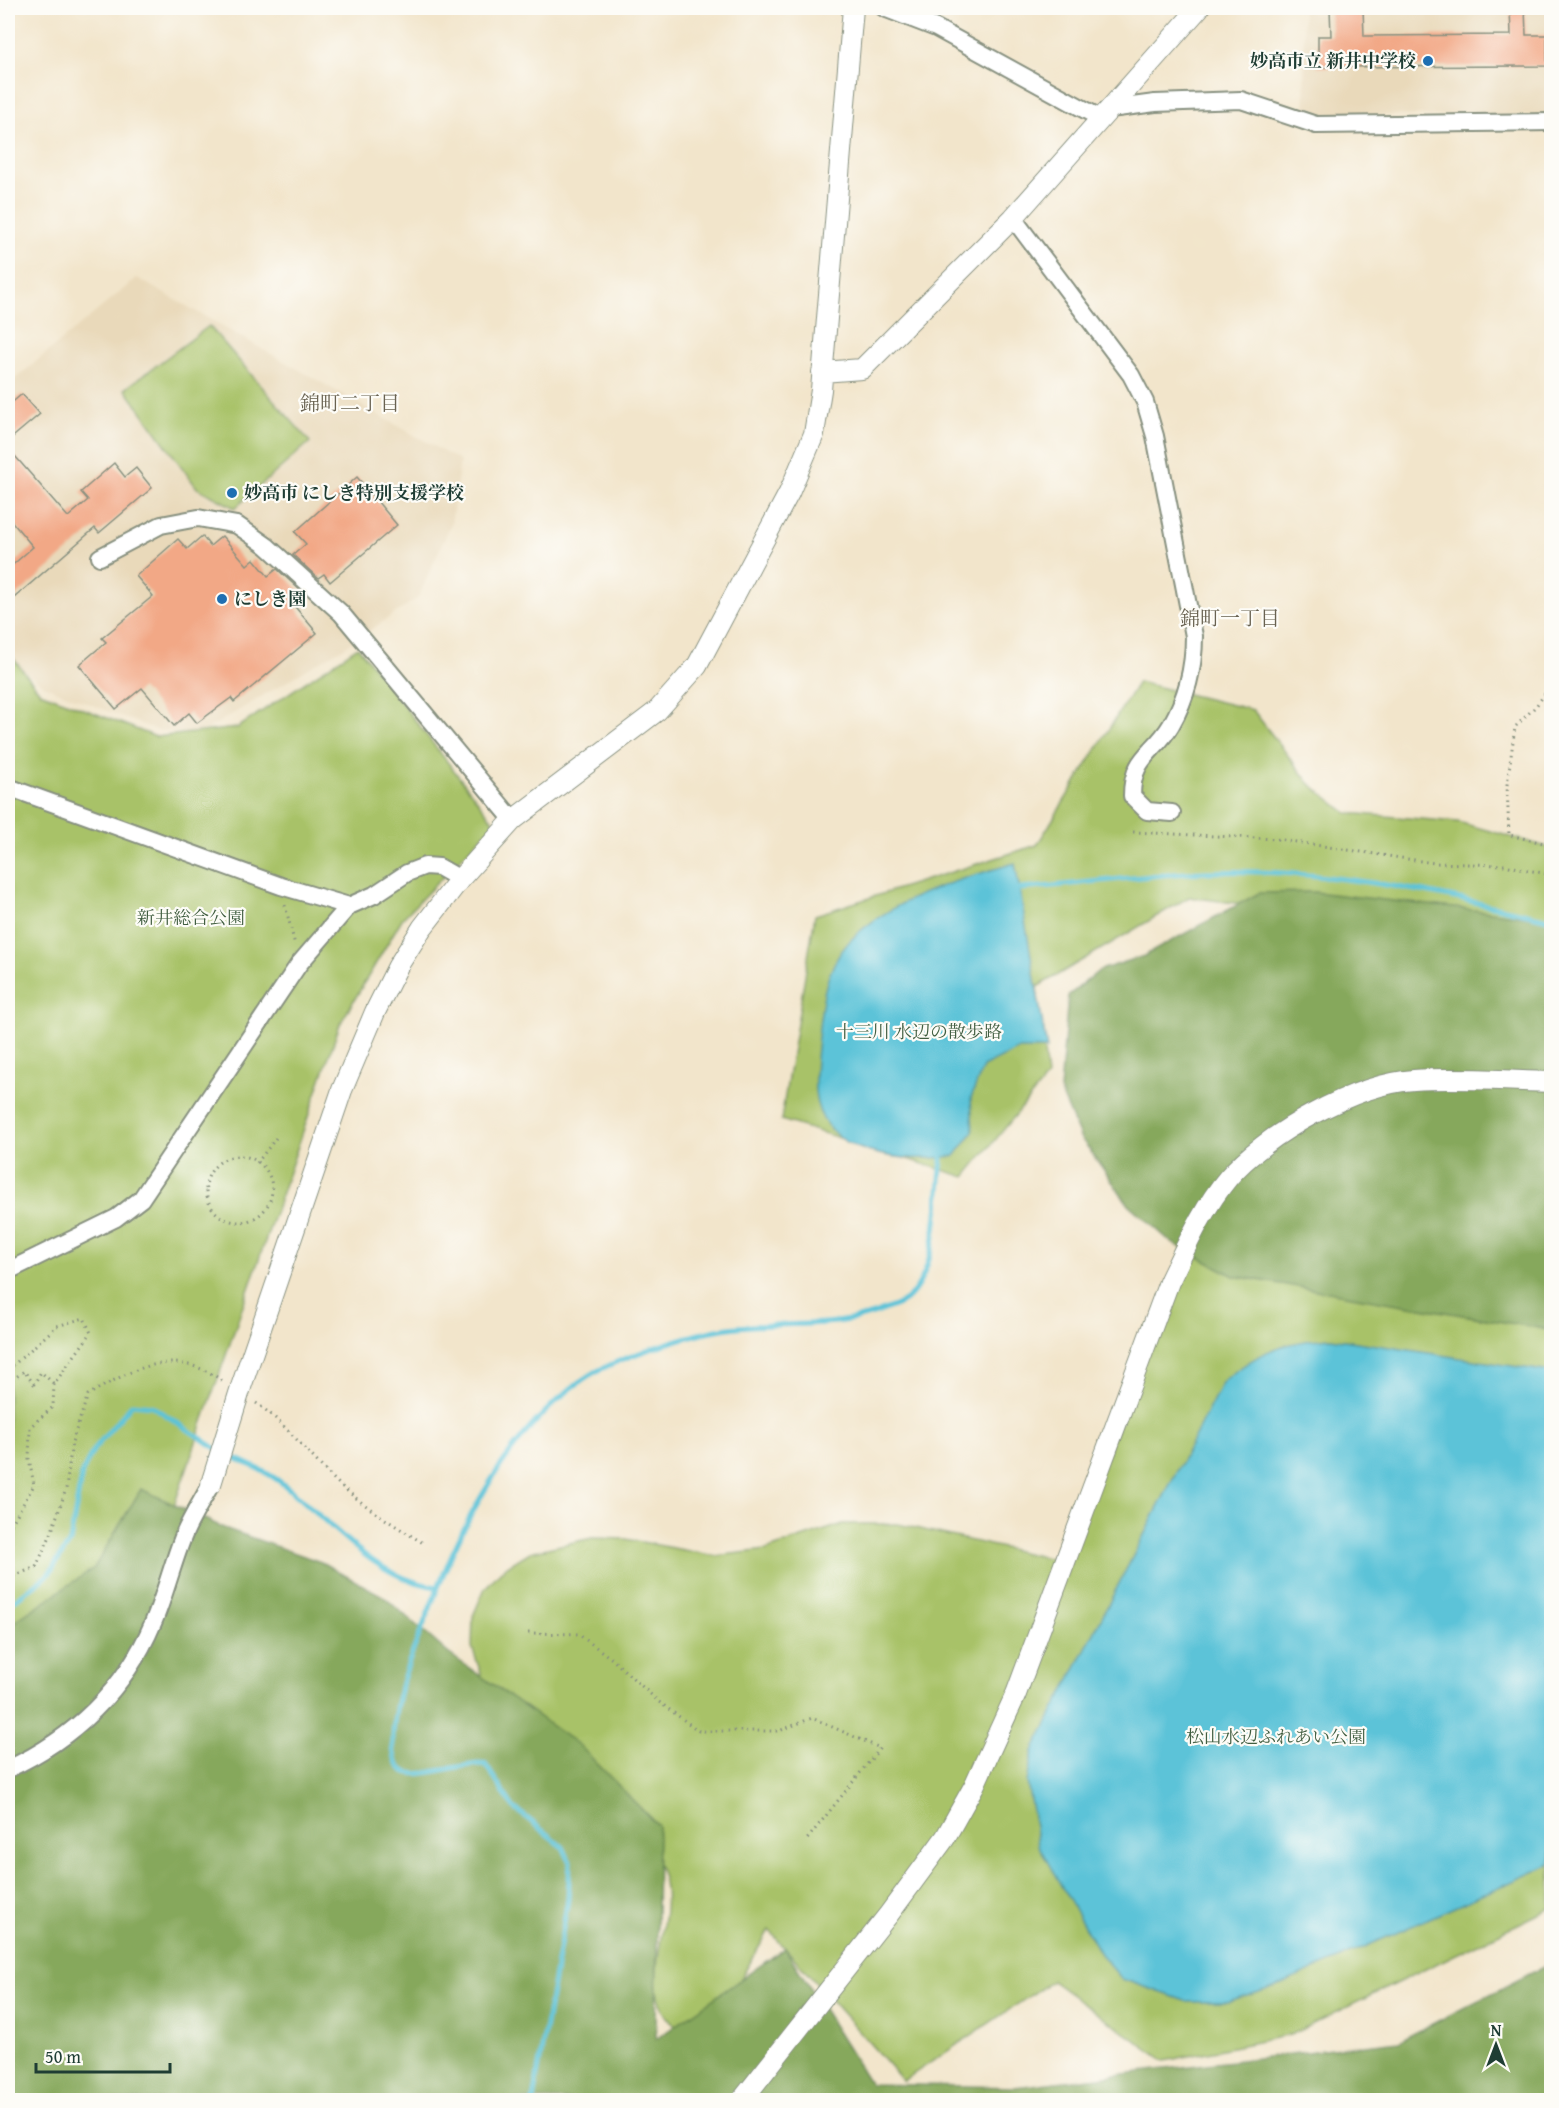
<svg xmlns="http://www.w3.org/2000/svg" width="1559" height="2108" viewBox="0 0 1559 2108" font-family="'Gentium Book Plus','Noto Serif JP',serif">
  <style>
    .built { fill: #e9d9ba }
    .green { fill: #a8c268; stroke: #64804e; stroke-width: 1.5 }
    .forest { fill: #86a85c; stroke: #527248; stroke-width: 1.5 }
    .water { fill: #5bc3d8; stroke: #3d8086; stroke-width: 1.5 }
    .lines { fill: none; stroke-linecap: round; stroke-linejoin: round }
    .stream { stroke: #5bc3d8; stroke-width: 5 }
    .building { fill: #f2a886 }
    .minor-casing { stroke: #889180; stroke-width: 20 }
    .tertiary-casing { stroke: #889180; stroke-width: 22 }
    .path { stroke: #889180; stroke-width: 3; stroke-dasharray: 1.5 4.5; stroke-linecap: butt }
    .minor { stroke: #fff; stroke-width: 16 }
    .tertiary { stroke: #fff; stroke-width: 20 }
    .tertiary-bridge-casing { stroke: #889180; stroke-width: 22; stroke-linecap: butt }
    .tertiary-bridge { stroke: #fff; stroke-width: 20 }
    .poi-dot { fill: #1f6fb2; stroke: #fdfcf7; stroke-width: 2 }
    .labels { text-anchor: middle; stroke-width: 4.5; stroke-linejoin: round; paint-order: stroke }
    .poi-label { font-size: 18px; font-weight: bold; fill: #1f3d34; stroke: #fdfcf7; text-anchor: start }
    .park-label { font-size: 18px; fill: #415e41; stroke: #fdfcf7 }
    .neighbourhood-label { font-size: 20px; fill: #696251; stroke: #fdfcf7 }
  </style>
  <rect width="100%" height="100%" fill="#fdfcf7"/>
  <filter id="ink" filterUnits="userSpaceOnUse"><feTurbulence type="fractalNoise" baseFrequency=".0167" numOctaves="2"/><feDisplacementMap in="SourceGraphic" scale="12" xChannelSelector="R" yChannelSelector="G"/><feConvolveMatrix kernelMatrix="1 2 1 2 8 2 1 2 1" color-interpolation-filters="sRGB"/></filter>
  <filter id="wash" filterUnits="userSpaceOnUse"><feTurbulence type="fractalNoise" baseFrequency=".008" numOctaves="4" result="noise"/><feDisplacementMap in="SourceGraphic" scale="24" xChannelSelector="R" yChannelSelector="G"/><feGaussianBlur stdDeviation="1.35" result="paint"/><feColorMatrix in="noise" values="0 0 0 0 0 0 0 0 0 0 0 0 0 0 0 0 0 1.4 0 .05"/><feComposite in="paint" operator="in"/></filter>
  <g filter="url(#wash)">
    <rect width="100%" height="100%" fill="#f2e5cb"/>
    <path class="built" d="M 1303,8 L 1551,8 L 1551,116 L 1305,115 Z
      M 137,278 L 460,461 L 451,524 L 418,598 L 354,641 L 208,729 L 186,733 L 156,730 L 45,686 L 22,670 L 8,652 L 8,385 Z"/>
    <path class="green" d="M 209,326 L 310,442 L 235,508 L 197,488 L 125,389 Z
      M 358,647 L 495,823 L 402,919 L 340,1024 L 165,1532 L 8,1770 L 8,652 L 40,692 L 156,737 L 237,728 Z
      M 1138,682 L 1253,710 L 1309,783 L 1347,813 L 1458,822 L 1551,848 L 1551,944 L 1189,897 L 1037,987 L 1047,1077 L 965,1177 L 781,1120 L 815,915 L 1037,845 Z
      M 1188,1243 L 1551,1331 L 1551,1908 L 1290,2035 L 1165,2061 L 1052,1981 L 903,2081 L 769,1930 L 729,1999 L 676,2027 C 636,1992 670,1933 665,1889 C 664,1875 657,1862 651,1849 L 486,1688 L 472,1647 L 473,1616 L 485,1588 L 504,1568 L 530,1552 L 592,1538 L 626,1539 L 715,1556 L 766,1550 L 843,1524 L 898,1524 L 1065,1562 Z"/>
    <path class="forest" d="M 1314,892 L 1551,919 L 1551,1330 L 1234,1276 L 1172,1243 L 1129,1205 L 1080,1137 L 1060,1090 L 1068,996 L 1100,970 L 1144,956 L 1259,893 Z
      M 141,1489 L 224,1528 L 321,1562 L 383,1596 L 448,1653 L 579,1745 L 658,1826 L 656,2039 L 785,1948 L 870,2084 L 1015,2087 L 1399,2041 L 1551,1963 L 1551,2100 L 8,2100 L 8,1626 L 94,1568 Z"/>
    <path class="water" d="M 1015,863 L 1047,1049 L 1019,1049 L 983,1067 L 971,1098 L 973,1132 L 955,1156 C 905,1163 820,1158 815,1091 C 814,1071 817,1048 819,1028 C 823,991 828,959 858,933 C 902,895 960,879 1015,863 Z
      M 1331,1338 L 1551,1372 L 1551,1864 L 1277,1986 L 1229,2002 L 1188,2002 L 1122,1979 L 1100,1954 L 1038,1845 L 1027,1782 L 1033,1751 L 1223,1381 C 1261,1350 1283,1342 1331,1338 Z"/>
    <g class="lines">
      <path class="stream" d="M 1020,889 C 1081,884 1144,875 1205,872 C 1321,867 1440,893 1552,920
        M 225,1453 C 242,1462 263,1469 279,1481 C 332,1520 368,1577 438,1587
        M 8,1605 L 48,1575 L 70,1542 L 82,1473 L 94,1449 L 132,1404 L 152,1406 L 217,1449
        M 533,2100 L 568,1899 L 570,1862 L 563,1847 L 513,1807 L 485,1764 C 431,1764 382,1806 395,1715 C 400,1678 417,1642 430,1608 C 462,1522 506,1436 582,1380 C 611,1360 687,1335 722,1329 C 778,1320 836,1332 889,1308 C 895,1306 903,1303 907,1299 C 939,1270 937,1199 942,1158"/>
    </g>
    <g id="blocks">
      <path class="building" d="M 1330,8 L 1363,8 L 1364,36 L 1511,35 L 1510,8 L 1525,8 L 1526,35 L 1547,35 L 1547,66 L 1318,67 L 1318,36 L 1331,36 Z
        M 22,394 L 40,414 L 8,441 L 8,406 Z
        M 8,448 L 68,517 L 88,500 L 81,492 L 114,463 L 125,477 L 136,468 L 152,488 L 99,533 L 95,528 L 8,603 L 8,569 L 33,547 L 8,517 Z
        M 357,477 L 397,525 L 330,582 L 324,574 L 318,578 L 293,555 L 306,544 L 295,532 Z
        M 202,536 L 210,546 L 222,536 L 247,565 L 254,559 L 268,576 L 277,569 L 302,592 L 291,602 L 317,633 L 234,702 L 231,698 L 197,723 L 189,713 L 174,726 L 142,688 L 116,709 L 79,665 L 106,642 L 102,638 L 153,596 L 136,576 L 178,539 L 187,549 Z"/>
    </g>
  </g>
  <g filter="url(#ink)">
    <use href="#blocks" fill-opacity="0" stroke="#889180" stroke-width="1.5"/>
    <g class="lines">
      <g class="minor-casing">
        <path id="minor" d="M 884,8 L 936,28 L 1100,118
          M 1110,109 L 1155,103 L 1241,100 L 1316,125 L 1552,122
          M 1013,218 L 1131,375 L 1145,402 L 1155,436 L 1194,636 C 1194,668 1187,697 1171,725 C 1154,754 1132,756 1132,796 L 1147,811 L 1172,813
          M 100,557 L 161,525 L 198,518 L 237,525 L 267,546 L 341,613 L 513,820
          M 8,787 L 281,886 L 349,906
          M 8,1269 L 14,1268 L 116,1218 L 141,1199 L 299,964 L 349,906 L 374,895 L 407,873 L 425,866 L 439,867 L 460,879
          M 8,1769 C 73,1739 125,1690 153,1623 C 165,1595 172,1565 183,1537 C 190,1519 202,1501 211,1484"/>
      </g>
      <g class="tertiary-casing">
        <path id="tertiary" d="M 822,372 L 862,369 L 1013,218 L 1199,8
          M 241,1387 L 342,1090 L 375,1012 L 398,966 L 422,928 L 460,879 L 513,820 L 657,711 L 697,666 L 789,493 L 814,434 L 821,390 L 853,8
          M 742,2100 L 889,1914 L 945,1838 L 974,1786 L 1016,1694 L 1169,1282 C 1186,1247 1203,1208 1228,1178 C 1265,1134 1355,1084 1414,1080 C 1459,1077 1506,1081 1552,1082"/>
      </g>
      <path class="path" d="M 1552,684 L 1536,706 L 1515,727 L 1507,785 L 1509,835 L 1552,845
        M 1133,832 L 1276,839 L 1434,863 L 1504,865 L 1552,875
        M 285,905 L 295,945
        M206 1189a33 33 0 1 1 66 0a33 33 0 1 1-66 0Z
        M 257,1163 L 276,1138
        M 8,1370 L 57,1326 L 84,1318 L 91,1333 L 54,1384 L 53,1407 L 30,1427 L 29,1459 L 34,1485 L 8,1530
        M 8,1378 L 11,1381 L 24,1371 L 34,1384 L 41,1372 L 54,1384
        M 256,1403 C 288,1425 310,1457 339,1484 C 365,1507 394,1525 423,1543
        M 8,1574 L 14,1576 L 36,1567 L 51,1534 L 66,1489 L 72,1442 L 88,1395 C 134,1368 173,1346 223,1381
        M 528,1633 L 578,1634 L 612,1659 L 659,1702 L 699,1731 L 779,1731 L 812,1718 L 880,1748 L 805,1842"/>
      <use href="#minor" class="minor"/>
      <use href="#tertiary" class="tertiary"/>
      <g class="tertiary-bridge-casing">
        <path id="tertiary-bridge" d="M 211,1484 L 241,1387"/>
      </g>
      <use href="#tertiary-bridge" class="tertiary-bridge"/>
    </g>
  </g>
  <g class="poi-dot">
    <circle cx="1428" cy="61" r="6"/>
    <circle cx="232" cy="493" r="6"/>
    <circle cx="222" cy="599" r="6"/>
  </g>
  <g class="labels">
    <g class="poi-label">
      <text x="1416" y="67" text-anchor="end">妙高市立 新井中学校</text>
      <text x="244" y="499">妙高市 にしき特別支援学校</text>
      <text x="234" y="605">にしき園</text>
    </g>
    <g class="park-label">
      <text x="191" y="924">新井総合公園</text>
      <text x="919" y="1038">十三川 水辺の散歩路</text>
      <text x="1276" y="1743">松山水辺ふれあい公園</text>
    </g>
    <g class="neighbourhood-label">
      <text x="350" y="410">錦町二丁目</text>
      <text x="1230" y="625">錦町一丁目</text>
    </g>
  </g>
  <rect width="1559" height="2108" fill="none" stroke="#fdfcf7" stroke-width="30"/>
  <g transform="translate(1496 2045)" stroke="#fdfcf7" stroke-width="4.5" paint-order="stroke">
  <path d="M0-4.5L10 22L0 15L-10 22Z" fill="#1f3d34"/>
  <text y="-9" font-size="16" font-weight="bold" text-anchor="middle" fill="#1f3d34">N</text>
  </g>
  <path d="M36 2063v9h134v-9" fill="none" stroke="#1f3d34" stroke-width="3"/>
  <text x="45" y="2063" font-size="18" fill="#1f3d34" stroke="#fdfcf7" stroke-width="4.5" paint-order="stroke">50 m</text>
</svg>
